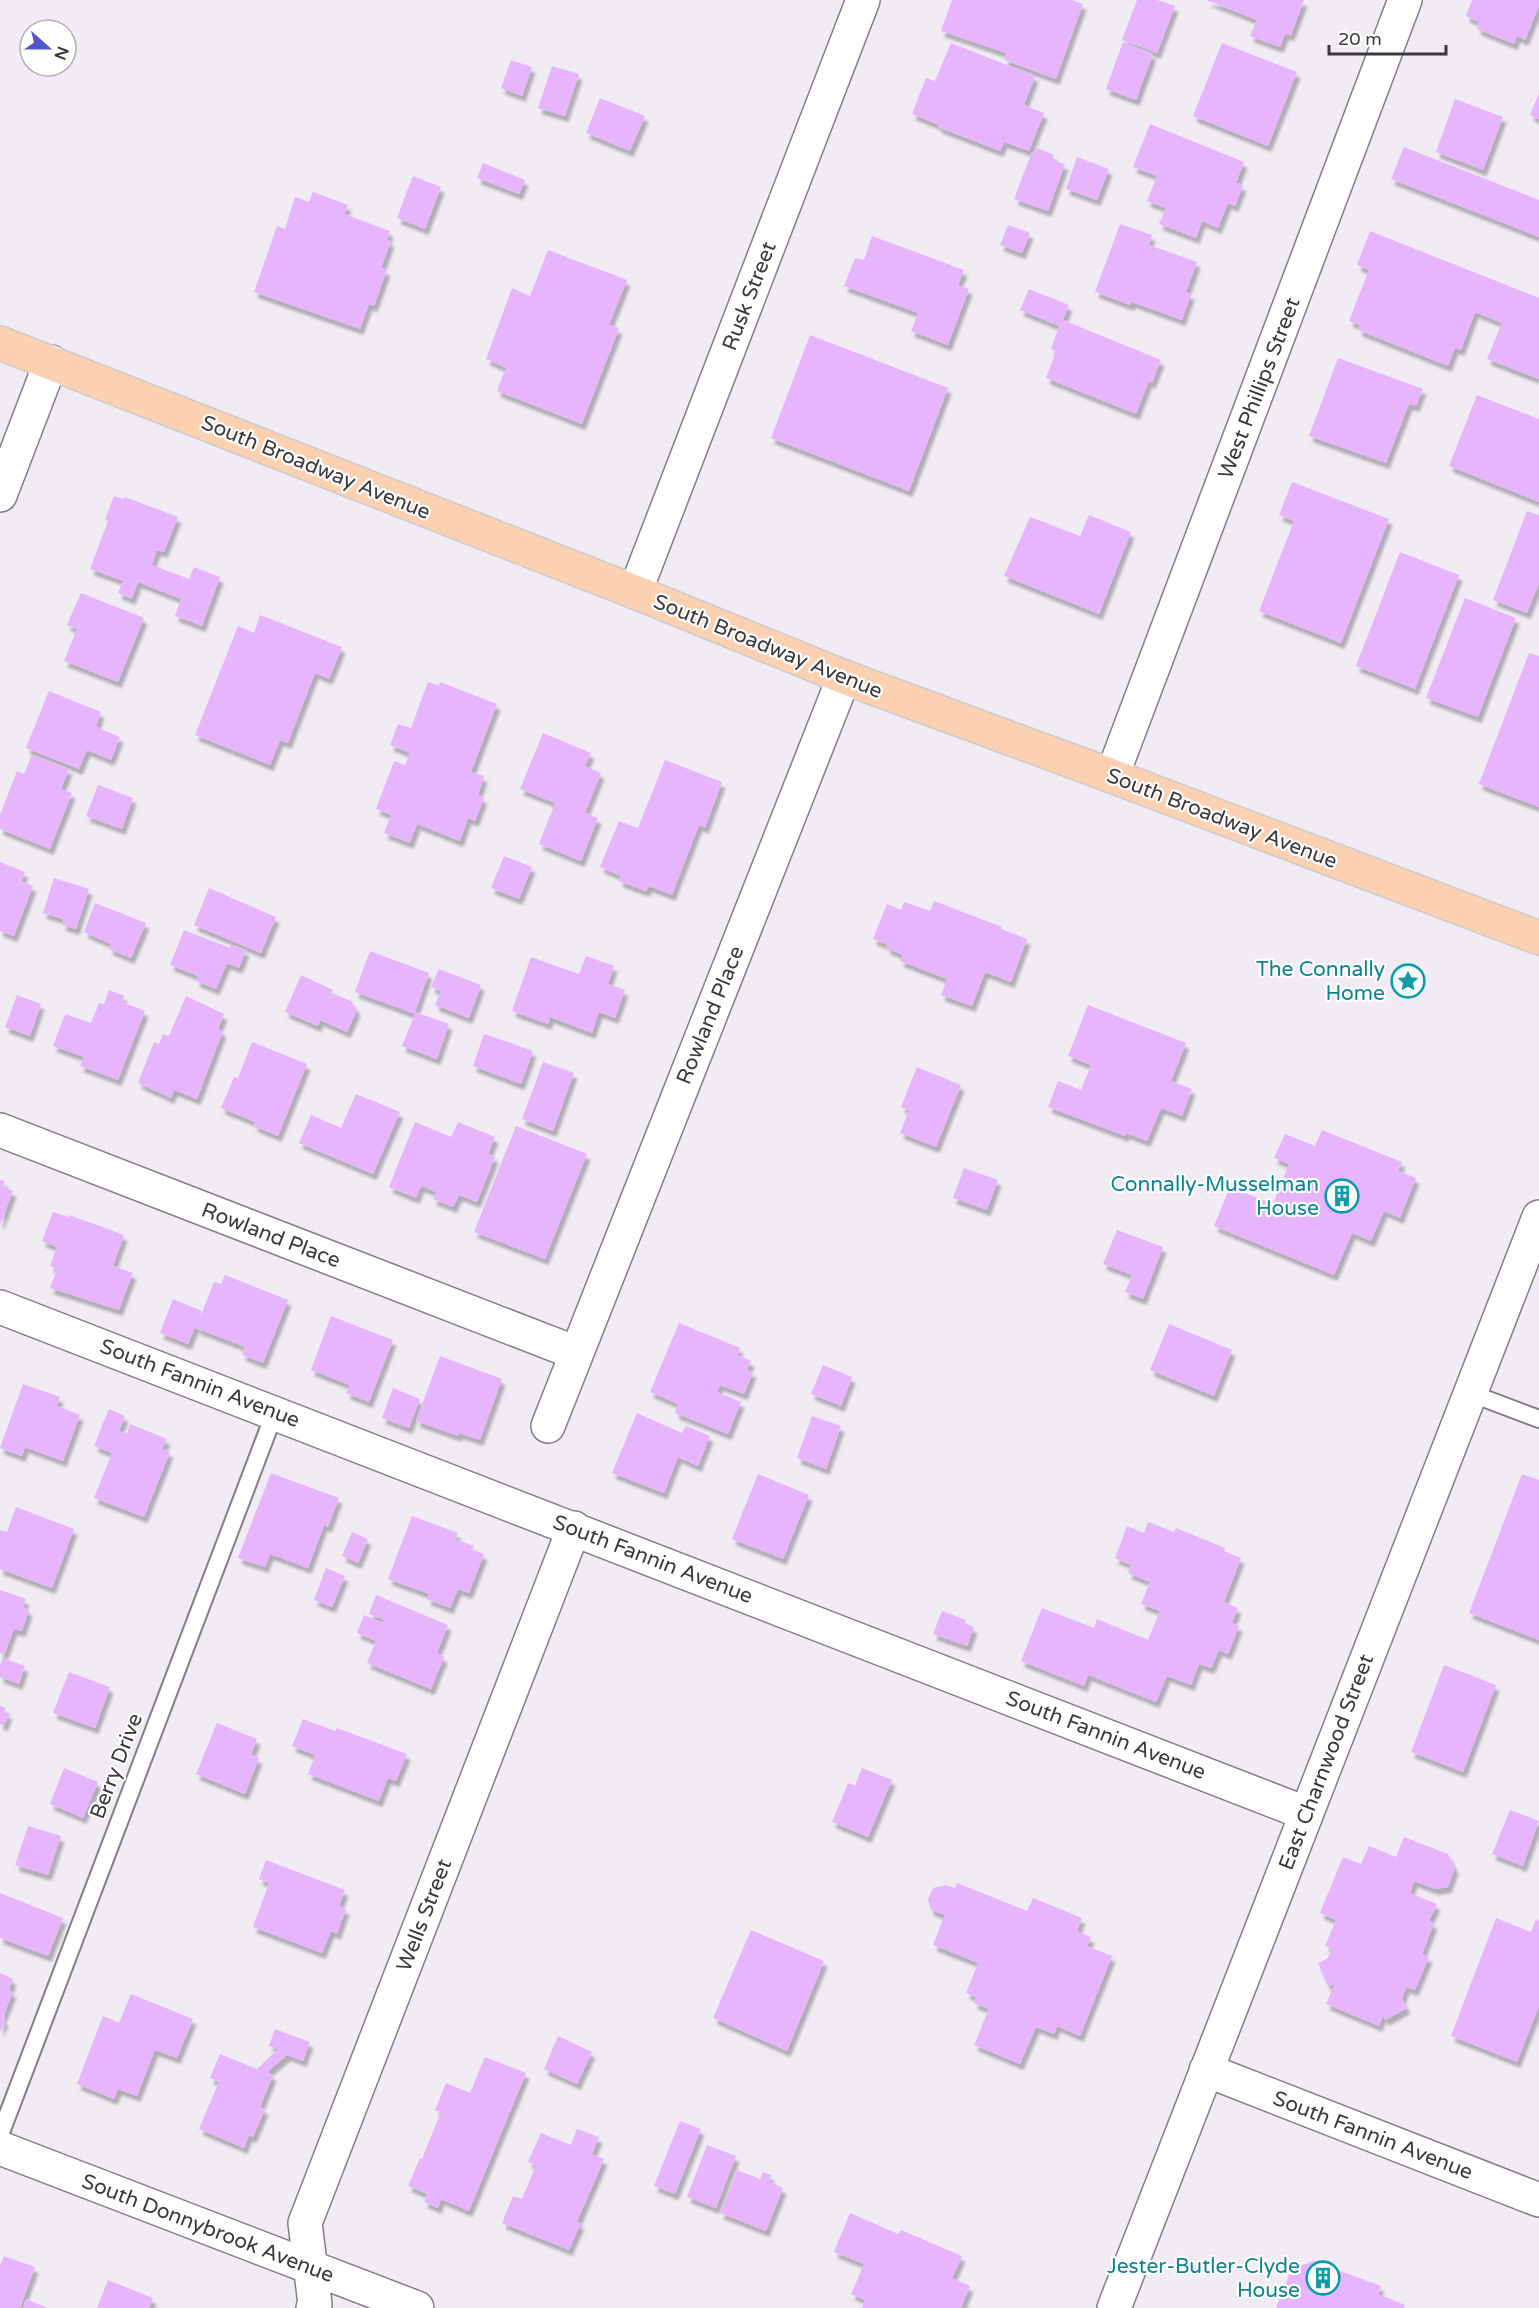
<svg xmlns="http://www.w3.org/2000/svg" width="1539" height="2308" viewBox="0 0 1539 2308" font-family="'Varela Round',sans-serif">
  <style>
    .building { fill: #e7b4fe; filter: url(#shadow) }
    .lines { fill: none; stroke-linecap: round; stroke-linejoin: round }
    .lane-casing { stroke: #837e86; stroke-width: 20 }
    .street-casing { stroke: #837e86; stroke-width: 36 }
    .primary-casing { stroke: #ccc; stroke-width: 36 }
    .lane { stroke: #fff; stroke-width: 16 }
    .street { stroke: #fff; stroke-width: 33 }
    .primary { stroke: #fcd1b2; stroke-width: 33 }
    .labels { text-anchor: middle; stroke-width: 4.5; stroke-linejoin: round; paint-order: stroke }
    .street-label { font-size: 21px; fill: #3b393c; stroke: #fff }
    .culture-label { font-size: 21px; fill: #0d838f; stroke: #fff; text-anchor: end }
  </style>
  <defs>
    <filter id="shadow"><feDropShadow dx="3.5" dy="6" stdDeviation="1.5" flood-color="#0004"/></filter>
  </defs>
  <rect width="100%" height="100%" fill="#f1ebf4"/>
  <path class="building" d="M 952,0 L 1072,0 L 1083,4 L 1056,79 L 1004,60 L 1006,53 L 941,31 Z
    M 1137,0 L 1157,0 L 1175,6 L 1157,53 L 1122,40 Z
    M 1206,0 L 1304,0 L 1291,35 L 1285,34 L 1280,47 L 1250,36 L 1257,20 Z
    M 1472,0 L 1539,0 L 1539,6 L 1525,40 L 1517,36 L 1514,44 L 1477,29 L 1479,22 L 1466,16 Z
    M 1123,42 L 1153,54 L 1136,100 L 1106,89 Z
    M 951,43 L 1035,76 L 1024,105 L 1044,113 L 1029,151 L 1004,142 L 1000,151 L 938,127 L 939,125 L 912,114 L 926,78 L 935,81 Z
    M 1222,43 L 1297,72 L 1268,146 L 1193,116 Z
    M 511,60 L 532,67 L 522,96 L 501,88 Z
    M 552,66 L 579,74 L 565,116 L 538,108 Z
    M 1539,93 L 1539,119 L 1530,115 Z
    M 600,98 L 645,116 L 630,151 L 586,133 Z
    M 1455,99 L 1503,117 L 1483,170 L 1436,152 Z
    M 1150,124 L 1244,162 L 1236,183 L 1243,185 L 1235,206 L 1228,203 L 1218,228 L 1202,221 L 1196,238 L 1159,224 L 1166,208 L 1147,201 L 1157,176 L 1133,167 Z
    M 1404,147 L 1539,200 L 1539,237 L 1391,179 Z
    M 1037,148 L 1054,155 L 1052,160 L 1065,164 L 1048,211 L 1014,199 L 1032,152 L 1035,153 Z
    M 1077,157 L 1109,169 L 1097,200 L 1066,189 Z
    M 483,163 L 525,180 L 519,194 L 477,178 Z
    M 413,176 L 441,187 L 425,229 L 397,218 Z
    M 313,192 L 348,205 L 344,214 L 390,231 L 387,240 L 391,241 L 381,268 L 387,270 L 374,306 L 369,304 L 360,329 L 254,292 L 277,226 L 285,229 L 295,197 L 309,202 Z
    M 1120,224 L 1152,235 L 1149,245 L 1197,262 L 1186,292 L 1191,294 L 1182,320 L 1132,302 L 1130,305 L 1095,292 Z
    M 1008,225 L 1030,233 L 1022,253 L 1000,245 Z
    M 1370,231 L 1539,298 L 1539,379 L 1487,359 L 1502,323 L 1475,312 L 1461,350 L 1455,348 L 1448,366 L 1358,330 L 1360,325 L 1349,321 L 1369,270 L 1357,265 Z
    M 872,236 L 964,270 L 958,285 L 969,289 L 948,345 L 911,331 L 918,313 L 844,286 L 855,258 L 864,260 Z
    M 548,250 L 627,280 L 609,325 L 619,328 L 582,424 L 497,391 L 506,368 L 486,359 L 512,288 L 530,296 Z
    M 1029,289 L 1069,305 L 1063,320 L 1161,360 L 1152,383 L 1149,381 L 1136,414 L 1046,378 L 1056,351 L 1051,349 L 1059,326 L 1020,310 Z
    M 810,335 L 948,388 L 909,491 L 771,438 Z
    M 1338,358 L 1423,389 L 1416,406 L 1409,404 L 1386,463 L 1309,436 Z
    M 1477,395 L 1539,419 L 1539,502 L 1449,466 Z
    M 1292,482 L 1389,519 L 1341,643 L 1259,611 L 1294,521 L 1279,515 Z
    M 114,496 L 124,499 L 125,497 L 178,517 L 164,552 L 157,550 L 152,565 L 189,579 L 194,567 L 220,577 L 202,626 L 175,616 L 181,599 L 138,582 L 132,599 L 118,593 L 123,581 L 90,569 L 108,521 L 105,520 Z
    M 1527,511 L 1539,515 L 1539,583 L 1527,613 L 1493,600 Z
    M 1089,515 L 1131,532 L 1099,614 L 1004,576 L 1030,517 L 1080,536 Z
    M 1400,552 L 1459,575 L 1415,689 L 1356,666 Z
    M 81,593 L 144,618 L 118,682 L 64,661 L 77,629 L 67,625 Z
    M 1465,598 L 1516,618 L 1478,717 L 1426,698 Z
    M 260,615 L 342,647 L 329,679 L 315,673 L 288,743 L 280,740 L 270,765 L 195,735 L 238,626 L 254,633 Z
    M 1529,653 L 1539,656 L 1539,807 L 1479,784 Z
    M 428,682 L 439,686 L 440,682 L 497,704 L 471,772 L 484,776 L 478,795 L 484,798 L 475,821 L 468,818 L 460,841 L 417,824 L 410,843 L 384,833 L 391,815 L 376,809 L 394,761 L 405,765 L 410,753 L 390,745 L 398,724 L 411,728 Z
    M 49,691 L 101,712 L 96,727 L 120,737 L 111,760 L 87,750 L 79,769 L 26,748 Z
    M 543,733 L 591,753 L 585,766 L 601,773 L 585,813 L 598,818 L 581,861 L 539,844 L 555,803 L 520,789 Z
    M 32,755 L 69,769 L 61,789 L 72,793 L 50,849 L 0,829 L 0,815 L 17,771 L 24,774 Z
    M 665,760 L 722,782 L 705,828 L 699,825 L 672,895 L 649,886 L 646,891 L 619,881 L 621,876 L 600,867 L 619,821 L 638,828 Z
    M 98,785 L 133,798 L 122,829 L 86,816 Z
    M 504,856 L 532,867 L 519,899 L 491,888 Z
    M 0,862 L 25,872 L 21,881 L 33,886 L 14,936 L 0,931 Z
    M 54,878 L 89,889 L 76,929 L 62,925 L 64,919 L 43,913 Z
    M 209,888 L 276,917 L 261,953 L 194,925 Z
    M 934,901 L 1002,927 L 1001,929 L 1027,939 L 1011,982 L 985,972 L 972,1006 L 941,995 L 947,979 L 900,961 L 903,955 L 886,948 L 888,945 L 873,939 L 887,904 L 901,910 L 904,902 L 930,911 Z
    M 95,903 L 146,923 L 131,958 L 109,949 L 111,944 L 84,932 Z
    M 184,930 L 230,948 L 231,945 L 246,950 L 239,968 L 227,963 L 216,989 L 196,981 L 198,976 L 170,965 Z
    M 370,951 L 429,973 L 415,1012 L 449,1024 L 437,1059 L 402,1046 L 415,1014 L 355,992 Z
    M 586,956 L 614,966 L 608,984 L 625,990 L 615,1018 L 599,1012 L 592,1033 L 550,1017 L 548,1024 L 512,1011 L 531,957 L 579,974 Z
    M 439,969 L 481,985 L 469,1018 L 435,1005 L 441,991 L 431,987 Z
    M 301,975 L 333,990 L 331,993 L 351,1001 L 357,1010 L 347,1032 L 320,1020 L 318,1026 L 285,1012 Z
    M 109,990 L 124,996 L 122,1002 L 145,1011 L 118,1080 L 80,1066 L 84,1057 L 53,1046 L 65,1014 L 91,1023 L 99,1003 L 104,1004 Z
    M 17,995 L 41,1004 L 30,1036 L 5,1027 Z
    M 186,996 L 224,1014 L 218,1029 L 223,1031 L 197,1099 L 174,1090 L 171,1098 L 138,1083 L 154,1042 L 159,1044 L 163,1034 L 169,1036 Z
    M 1088,1005 L 1186,1043 L 1171,1081 L 1192,1089 L 1182,1116 L 1161,1108 L 1147,1141 L 1126,1133 L 1125,1136 L 1048,1107 L 1058,1081 L 1081,1090 L 1091,1065 L 1068,1056 Z
    M 484,1034 L 533,1051 L 521,1084 L 473,1066 Z
    M 252,1042 L 307,1064 L 278,1136 L 254,1126 L 255,1122 L 221,1108 L 234,1077 L 238,1078 Z
    M 543,1062 L 574,1073 L 553,1131 L 522,1119 Z
    M 917,1067 L 961,1085 L 936,1147 L 900,1133 L 909,1110 L 901,1107 Z
    M 356,1094 L 400,1112 L 373,1174 L 299,1143 L 311,1115 L 341,1128 Z
    M 415,1122 L 451,1137 L 458,1122 L 495,1137 L 488,1154 L 495,1157 L 477,1202 L 459,1195 L 453,1207 L 433,1199 L 436,1192 L 421,1186 L 416,1198 L 389,1187 Z
    M 516,1126 L 587,1154 L 545,1259 L 474,1232 Z
    M 1322,1130 L 1402,1162 L 1398,1171 L 1416,1178 L 1400,1218 L 1384,1211 L 1371,1241 L 1352,1233 L 1334,1275 L 1214,1226 L 1230,1187 L 1273,1204 L 1289,1164 L 1274,1158 L 1285,1134 L 1315,1146 Z
    M 964,1168 L 998,1180 L 987,1210 L 953,1198 Z
    M 0,1180 L 5,1181 L 3,1187 L 13,1191 L 0,1225 Z
    M 53,1212 L 68,1217 L 69,1215 L 124,1235 L 113,1266 L 133,1273 L 119,1310 L 50,1288 L 57,1269 L 50,1266 L 57,1247 L 42,1241 Z
    M 1117,1230 L 1163,1247 L 1143,1299 L 1125,1292 L 1132,1275 L 1103,1264 Z
    M 225,1275 L 288,1300 L 263,1363 L 242,1355 L 245,1347 L 196,1328 L 214,1282 L 221,1284 Z
    M 173,1299 L 202,1311 L 188,1344 L 160,1333 Z
    M 331,1316 L 393,1340 L 369,1402 L 346,1393 L 350,1385 L 311,1370 Z
    M 679,1323 L 740,1348 L 737,1355 L 751,1361 L 747,1370 L 753,1372 L 744,1394 L 720,1385 L 717,1392 L 741,1402 L 728,1434 L 675,1413 L 678,1404 L 650,1392 Z
    M 1169,1324 L 1232,1350 L 1214,1396 L 1150,1370 Z
    M 440,1356 L 502,1379 L 480,1440 L 459,1433 L 458,1436 L 416,1421 Z
    M 823,1365 L 852,1377 L 841,1406 L 811,1394 Z
    M 23,1384 L 60,1397 L 57,1406 L 80,1415 L 63,1461 L 25,1447 L 22,1456 L 0,1448 Z
    M 393,1388 L 420,1399 L 409,1428 L 382,1418 Z
    M 109,1409 L 125,1416 L 119,1431 L 127,1434 L 130,1424 L 167,1439 L 162,1449 L 170,1452 L 144,1517 L 94,1498 L 112,1453 L 94,1446 Z
    M 637,1413 L 682,1433 L 686,1426 L 710,1436 L 698,1466 L 678,1457 L 664,1493 L 612,1473 Z
    M 812,1416 L 841,1426 L 826,1469 L 797,1458 Z
    M 271,1473 L 339,1498 L 328,1527 L 324,1525 L 308,1568 L 270,1554 L 265,1567 L 238,1558 Z
    M 758,1474 L 809,1495 L 783,1559 L 732,1539 Z
    M 1522,1474 L 1539,1480 L 1539,1640 L 1469,1613 Z
    M 16,1507 L 74,1529 L 52,1588 L 0,1569 L 0,1530 L 7,1532 Z
    M 412,1516 L 458,1533 L 455,1539 L 474,1546 L 472,1550 L 484,1554 L 469,1593 L 458,1589 L 450,1608 L 427,1599 L 429,1594 L 388,1579 Z
    M 1148,1522 L 1174,1532 L 1176,1528 L 1225,1548 L 1224,1551 L 1241,1558 L 1224,1602 L 1238,1608 L 1232,1623 L 1239,1626 L 1228,1654 L 1219,1650 L 1211,1668 L 1199,1664 L 1191,1685 L 1167,1676 L 1156,1702 L 1088,1675 L 1084,1686 L 1021,1661 L 1042,1608 L 1094,1628 L 1097,1619 L 1148,1640 L 1160,1611 L 1141,1604 L 1150,1582 L 1128,1573 L 1131,1565 L 1115,1558 L 1127,1526 L 1144,1533 Z
    M 352,1532 L 368,1539 L 358,1563 L 342,1556 Z
    M 326,1568 L 345,1576 L 332,1607 L 314,1600 Z
    M 0,1590 L 26,1599 L 23,1607 L 29,1610 L 22,1631 L 14,1629 L 4,1655 L 0,1653 Z
    M 376,1595 L 448,1625 L 437,1653 L 444,1657 L 431,1689 L 367,1663 L 376,1641 L 357,1633 L 364,1615 L 383,1623 L 384,1620 L 369,1614 Z
    M 942,1611 L 966,1620 L 965,1624 L 974,1627 L 967,1646 L 933,1634 Z
    M 3,1658 L 25,1666 L 19,1684 L 0,1677 L 0,1665 Z
    M 1444,1665 L 1496,1685 L 1463,1772 L 1411,1752 Z
    M 69,1672 L 110,1687 L 95,1728 L 53,1713 Z
    M 0,1706 L 6,1708 L 4,1712 L 9,1714 L 4,1725 L 0,1724 Z
    M 303,1719 L 335,1731 L 337,1728 L 407,1754 L 396,1781 L 388,1778 L 379,1801 L 308,1774 L 315,1755 L 292,1746 Z
    M 217,1723 L 257,1739 L 251,1755 L 259,1758 L 245,1794 L 196,1774 Z
    M 64,1768 L 98,1782 L 83,1818 L 50,1804 Z
    M 862,1768 L 892,1780 L 868,1837 L 832,1822 L 848,1783 L 855,1786 Z
    M 1510,1810 L 1539,1821 L 1523,1866 L 1492,1854 Z
    M 28,1826 L 61,1836 L 48,1875 L 15,1865 Z
    M 1404,1837 L 1448,1854 L 1455,1868 L 1448,1887 L 1435,1889 L 1414,1881 L 1410,1893 L 1437,1904 L 1429,1921 L 1434,1923 L 1422,1954 L 1429,1957 L 1415,1990 L 1406,1987 L 1402,1999 L 1407,2008 L 1385,2020 L 1383,2015 L 1379,2026 L 1326,2004 L 1335,1984 L 1328,1986 L 1318,1963 L 1328,1958 L 1332,1949 L 1325,1946 L 1336,1920 L 1320,1913 L 1343,1857 L 1361,1864 L 1369,1846 L 1396,1857 Z
    M 266,1860 L 345,1890 L 339,1906 L 346,1909 L 337,1934 L 331,1931 L 322,1953 L 253,1927 L 269,1883 L 259,1879 Z
    M 957,1883 L 1027,1911 L 1033,1898 L 1082,1918 L 1077,1931 L 1091,1937 L 1087,1946 L 1112,1956 L 1080,2036 L 1057,2026 L 1054,2034 L 1036,2027 L 1020,2064 L 974,2045 L 989,2009 L 974,2003 L 976,1997 L 966,1993 L 978,1963 L 933,1945 L 945,1915 L 931,1910 L 928,1899 L 933,1888 L 946,1885 L 955,1888 Z
    M 0,1893 L 63,1918 L 48,1956 L 0,1938 Z
    M 1496,1918 L 1531,1932 L 1536,1919 L 1539,1921 L 1539,2006 L 1517,2062 L 1451,2036 Z
    M 751,1930 L 824,1961 L 787,2051 L 713,2018 Z
    M 0,1973 L 13,1979 L 9,1990 L 13,1992 L 2,2019 L 5,2020 L 0,2032 Z
    M 131,1994 L 193,2019 L 177,2058 L 155,2050 L 137,2096 L 118,2089 L 114,2099 L 77,2084 L 103,2016 L 119,2023 Z
    M 275,2029 L 310,2042 L 303,2061 L 287,2055 L 267,2072 L 273,2075 L 260,2107 L 265,2109 L 253,2137 L 249,2135 L 244,2148 L 199,2129 L 219,2082 L 210,2078 L 220,2054 L 257,2069 L 278,2049 L 269,2046 Z
    M 558,2036 L 592,2052 L 577,2084 L 544,2069 Z
    M 485,2057 L 526,2073 L 469,2211 L 441,2199 L 438,2208 L 424,2202 L 427,2194 L 408,2186 L 420,2158 L 422,2159 L 441,2112 L 435,2110 L 446,2083 L 470,2093 Z
    M 680,2121 L 701,2129 L 675,2194 L 654,2186 Z
    M 577,2129 L 599,2137 L 592,2154 L 604,2159 L 577,2222 L 581,2223 L 569,2250 L 502,2223 L 513,2196 L 522,2199 L 536,2165 L 528,2162 L 541,2133 L 571,2145 Z
    M 707,2145 L 736,2156 L 716,2208 L 687,2197 Z
    M 737,2170 L 760,2179 L 763,2172 L 771,2175 L 769,2182 L 783,2188 L 766,2231 L 720,2213 Z
    M 850,2213 L 898,2234 L 901,2230 L 962,2256 L 952,2278 L 970,2286 L 961,2308 L 862,2308 L 865,2300 L 851,2294 L 864,2264 L 834,2252 Z
    M 4,2256 L 35,2267 L 20,2308 L 0,2308 L 0,2265 Z
    M 1313,2261 L 1381,2286 L 1378,2294 L 1405,2305 L 1404,2308 L 1276,2308 L 1291,2270 Z
    M 108,2280 L 153,2298 L 149,2308 L 97,2308 Z
    M 26,2299 L 48,2308 L 23,2308 Z"/>
  <g class="lines">
    <g class="lane-casing">
      <path id="lane" d="M 1470,1393 L 1539,1419
        M 0,2135 L 275,1412"/>
    </g>
    <g class="street-casing">
      <path id="street" d="M 0,495 L 51,362
        M 635,592 L 863,0
        M 1112,776 L 1405,0
        M 0,1130 L 576,1353
        M 0,1307 L 1305,1813
        M 548,1426 L 844,677
        M 1206,2070 L 1539,2200
        M 0,2148 L 417,2308
        M 313,2308 L 315,2304 L 305,2223 L 574,1528
        M 1114,2308 L 1539,1217"/>
    </g>
    <g class="primary-casing">
      <path id="primary" d="M 0,343 L 635,592 L 844,677 L 1112,776 L 1539,938"/>
    </g>
    <use href="#lane" class="lane"/>
    <use href="#street" class="street"/>
    <use href="#primary" class="primary"/>
  </g>
  <defs>
    <g id="sight-ring" transform="scale(1.725)"><circle r="9.5" fill="#fff" stroke="#0f9aa8" stroke-width="1.5"/><path d="M0-6L1.8-2.2L6-1.7L2.9 1.2L3.7 5.4L0 3.3L-3.7 5.4L-2.9 1.2L-6-1.7L-1.8-2.2Z" fill="#0f9aa8"/></g>
    <g id="building-ring" transform="scale(1.725)"><circle r="9.5" fill="#fff" stroke="#0f9aa8" stroke-width="1.5"/><path d="M-4-6H4V6H1V3H-1V6H-4ZM-2.5-4.3h1.7v1.8h-1.7ZM.8-4.3h1.7v1.8H.8ZM-2.5-1h1.7V.8h-1.7ZM.8-1h1.7V.8H.8Z" fill="#0f9aa8"/></g>
  </defs>
  <g fill-rule="evenodd">
    <use href="#sight-ring" x="1408" y="981"/>
    <use href="#building-ring" x="1342" y="1196"/>
    <use href="#building-ring" x="1323" y="2278"/>
  </g>
  <g class="labels">
    <g class="street-label">
      <text transform="translate(749 296) rotate(-69)" y="7">Rusk Street</text>
      <text transform="translate(1259 388) rotate(-69)" y="7">West Phillips Street</text>
      <text transform="translate(316 467) rotate(22)" y="7">South Broadway Avenue</text>
      <text transform="translate(768 646) rotate(22)" y="7">South Broadway Avenue</text>
      <text transform="translate(1222 818) rotate(21)" y="7">South Broadway Avenue</text>
      <text transform="translate(710 1015) rotate(-68)" y="7">Rowland Place</text>
      <text transform="translate(271 1235) rotate(21)" y="7">Rowland Place</text>
      <text transform="translate(200 1383) rotate(21)" y="7">South Fannin Avenue</text>
      <text transform="translate(653 1559) rotate(21)" y="7">South Fannin Avenue</text>
      <text transform="translate(1106 1735) rotate(21)" y="7">South Fannin Avenue</text>
      <text transform="translate(1326 1762) rotate(-69)" y="7">East Charnwood Street</text>
      <text transform="translate(116 1766) rotate(-69)" y="7">Berry Drive</text>
      <text transform="translate(424 1915) rotate(-69)" y="7">Wells Street</text>
      <text transform="translate(1373 2135) rotate(21)" y="7">South Fannin Avenue</text>
      <text transform="translate(208 2228) rotate(21)" y="7">South Donnybrook Avenue</text>
    </g>
    <g class="culture-label">
      <text x="1385" y="976">The Connally<tspan x="1385" dy="24">Home</tspan></text>
      <text x="1319" y="1191">Connally-Musselman<tspan x="1319" dy="24">House</tspan></text>
      <text x="1300" y="2273">Jester-Butler-Clyde<tspan x="1300" dy="24">House</tspan></text>
    </g>
  </g>
  <g transform="translate(48 48) rotate(111)"><circle r="28" fill="#ffffff" stroke="#b1b0b1" stroke-width="1.5"/>
  <path d="M0-4.5L10 22L0 15L-10 22Z" fill="#5356cd"/>
  <text y="-9" font-size="16" font-weight="bold" text-anchor="middle" fill="#3b393c">N</text>
  </g>
  <path d="M1329 45v9h117v-9" fill="none" stroke="#3b393c" stroke-width="3"/>
  <text x="1338" y="45" font-size="18" fill="#3b393c" stroke="#ffffff" stroke-width="4.5" paint-order="stroke">20 m</text>
</svg>
